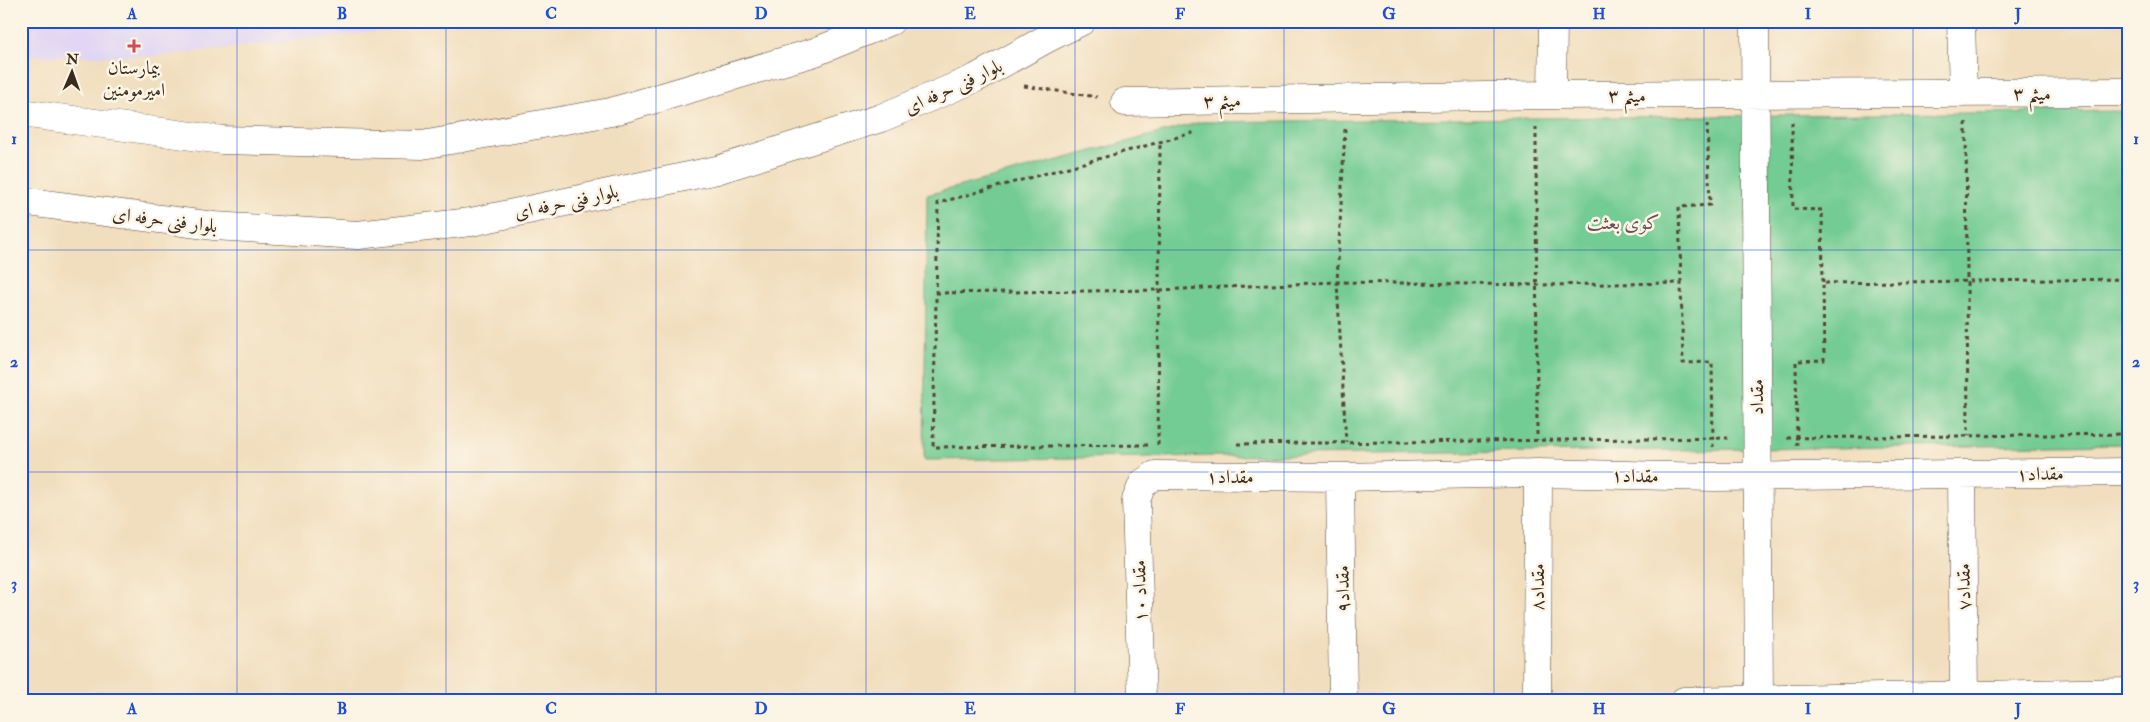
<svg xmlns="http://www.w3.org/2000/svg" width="2150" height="722" viewBox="0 0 2150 722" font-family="'IM FELL Double Pica',Amiri,serif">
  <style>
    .built { fill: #dfd5f5 }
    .green { fill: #73cc93; stroke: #577b58 }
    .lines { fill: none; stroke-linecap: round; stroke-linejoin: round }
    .minor-casing { stroke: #564536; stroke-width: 29 }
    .primary-casing { stroke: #564536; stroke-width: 29 }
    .path { stroke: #564536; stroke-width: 3; stroke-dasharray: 4 4; stroke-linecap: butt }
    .minor { stroke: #fff; stroke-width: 28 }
    .primary { stroke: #fff; stroke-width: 28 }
    .grid { fill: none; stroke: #1d4ed8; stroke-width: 1; stroke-opacity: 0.55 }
    .poi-dot { fill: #d1495b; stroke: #fcf5e5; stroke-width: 2 }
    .labels { text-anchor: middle; stroke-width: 5; stroke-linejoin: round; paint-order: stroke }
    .poi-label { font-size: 19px; fill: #3b2a1e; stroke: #fcf5e5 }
    .street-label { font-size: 19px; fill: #3b2a1e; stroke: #fcf5e5 }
    .neighbourhood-label { font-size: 20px; fill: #6a505c; stroke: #fcf5e5 }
    .neatline { fill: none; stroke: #1d4ed8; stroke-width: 2 }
    .grid-label { font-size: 16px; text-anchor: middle; font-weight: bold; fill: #1d4ed8 }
  </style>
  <rect width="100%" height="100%" fill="#fcf5e5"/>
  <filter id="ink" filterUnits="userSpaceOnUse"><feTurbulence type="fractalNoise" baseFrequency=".02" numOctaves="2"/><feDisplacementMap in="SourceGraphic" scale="10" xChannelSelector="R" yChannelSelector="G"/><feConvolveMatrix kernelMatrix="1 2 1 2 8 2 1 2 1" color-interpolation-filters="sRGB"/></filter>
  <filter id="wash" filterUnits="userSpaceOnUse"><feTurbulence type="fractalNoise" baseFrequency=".0096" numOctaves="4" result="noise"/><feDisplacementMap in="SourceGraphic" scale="20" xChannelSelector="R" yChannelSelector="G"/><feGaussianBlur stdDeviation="1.12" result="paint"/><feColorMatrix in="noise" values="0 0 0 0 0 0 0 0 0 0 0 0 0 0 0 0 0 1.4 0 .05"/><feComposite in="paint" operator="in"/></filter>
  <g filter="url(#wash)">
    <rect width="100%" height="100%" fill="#f1debe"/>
    <path class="built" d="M 21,21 L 446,21 L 335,37 L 153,56 L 21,56 Z"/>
    <path class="green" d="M 2129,111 L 2129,444 L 924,460 L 927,195 L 1201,122 Z"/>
  </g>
  <g filter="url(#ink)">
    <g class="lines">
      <g class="minor-casing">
        <path id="minor" d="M 1755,21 L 1759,701
          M 1961,21 L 1963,93
          M 1552,95 L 1553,21
          M 1125,102 L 1552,95 L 2129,92
          M 1962,474 L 1964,701
          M 1340,477 L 1343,701
          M 1142,701 L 1136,500 L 1143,483 L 1155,475 L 1340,477 L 1538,473 L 1714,477 L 2129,472
          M 1537,701 L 1538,473
          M 1684,701 L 2129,692"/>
      </g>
      <g class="primary-casing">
        <path id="primary" d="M 21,113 L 222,140 L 422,145 L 611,112 L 815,52 L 891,21
          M 21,201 L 214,226 L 358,235 L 471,222 L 717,170 L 881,118 L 976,78 L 1046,39 L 1082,21"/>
      </g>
      <path class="path" d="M 1024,86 L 1097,97
        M 1792,122 L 1793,209 L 1822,210 L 1823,283
        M 1966,122 L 1968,436
        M 1536,127 L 1537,440
        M 1345,129 L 1337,282 L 1346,442
        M 1681,283 L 1679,207 L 1710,205 L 1707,123
        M 936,293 L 1159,290 L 1337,282 L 1537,285 L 1681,283 L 1683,363 L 1712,362 L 1713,447
        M 1787,438 L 2129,434
        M 1237,444 L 1728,438
        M 1148,445 L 933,447 L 938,203 L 1196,132
        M 1158,445 L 1160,142
        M 1797,446 L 1796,361 L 1824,360 L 1823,283 L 2129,279"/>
      <use href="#minor" class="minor"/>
      <use href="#primary" class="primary"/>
    </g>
  </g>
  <path class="grid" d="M 237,21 L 237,701M 446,21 L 446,701M 656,21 L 656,701M 866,21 L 866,701M 1075,21 L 1075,701M 1284,21 L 1284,701M 1494,21 L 1494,701M 1704,21 L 1704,701M 1913,21 L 1913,701M 21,250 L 2129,250M 21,472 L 2129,472"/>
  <path class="poi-dot" d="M131.5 38.5h5v5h5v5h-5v5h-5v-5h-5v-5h5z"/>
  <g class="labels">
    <g class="poi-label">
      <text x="134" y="74">بیمارستان<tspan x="134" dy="22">امیرمومنین</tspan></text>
    </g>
    <g class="street-label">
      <text transform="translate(953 86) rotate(-25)" y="7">بلوار فنی حرفه ای</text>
      <text x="2032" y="100">میثم ۳</text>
      <text x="1627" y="102">میثم ۳</text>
      <text transform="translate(1222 100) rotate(-1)" y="7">میثم ۳</text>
      <text transform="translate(566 201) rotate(-12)" y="7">بلوار فنی حرفه ای</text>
      <text transform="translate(165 219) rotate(7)" y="7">بلوار فنی حرفه ای</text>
      <text transform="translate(1756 397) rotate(-90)" y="7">مقداد</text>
      <text transform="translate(2040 473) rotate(-1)" y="7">مقداد۱</text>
      <text transform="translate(1635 475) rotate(1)" y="7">مقداد۱</text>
      <text x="1230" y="483">مقداد۱</text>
      <text transform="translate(1537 587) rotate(-90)" y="7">مقداد۸</text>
      <text transform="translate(1963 587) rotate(-91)" y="7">مقداد۷</text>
      <text transform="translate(1342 589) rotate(-91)" y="7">مقداد۹</text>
      <text transform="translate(1139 591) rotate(-92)" y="7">مقداد ۱۰</text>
    </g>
    <g class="neighbourhood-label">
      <text x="1623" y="229">کوی بعثت</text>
    </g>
  </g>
  <rect width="2150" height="722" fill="none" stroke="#fcf5e5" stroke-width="55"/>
  <g transform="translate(72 72) rotate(2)" stroke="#fcf5e5" stroke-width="4" paint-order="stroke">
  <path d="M0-4L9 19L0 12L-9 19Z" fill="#3b2a1e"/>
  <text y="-8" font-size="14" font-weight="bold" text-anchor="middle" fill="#3b2a1e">N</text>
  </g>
  <rect x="28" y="28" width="2094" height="666" class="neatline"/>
  <g class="grid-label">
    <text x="132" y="19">A</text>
    <text x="342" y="19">B</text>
    <text x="551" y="19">C</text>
    <text x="761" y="19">D</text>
    <text x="970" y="19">E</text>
    <text x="1180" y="19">F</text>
    <text x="1389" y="19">G</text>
    <text x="1599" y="19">H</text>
    <text x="1808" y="19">I</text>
    <text x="2018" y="19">J</text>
    <text x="14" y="144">1</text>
    <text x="2136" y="144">1</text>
    <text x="14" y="367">2</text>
    <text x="2136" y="367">2</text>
    <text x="14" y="589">3</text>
    <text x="2136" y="589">3</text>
    <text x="132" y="714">A</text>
    <text x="342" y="714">B</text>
    <text x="551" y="714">C</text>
    <text x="761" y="714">D</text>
    <text x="970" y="714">E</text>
    <text x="1180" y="714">F</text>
    <text x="1389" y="714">G</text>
    <text x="1599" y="714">H</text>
    <text x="1808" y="714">I</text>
    <text x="2018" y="714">J</text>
  </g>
</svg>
